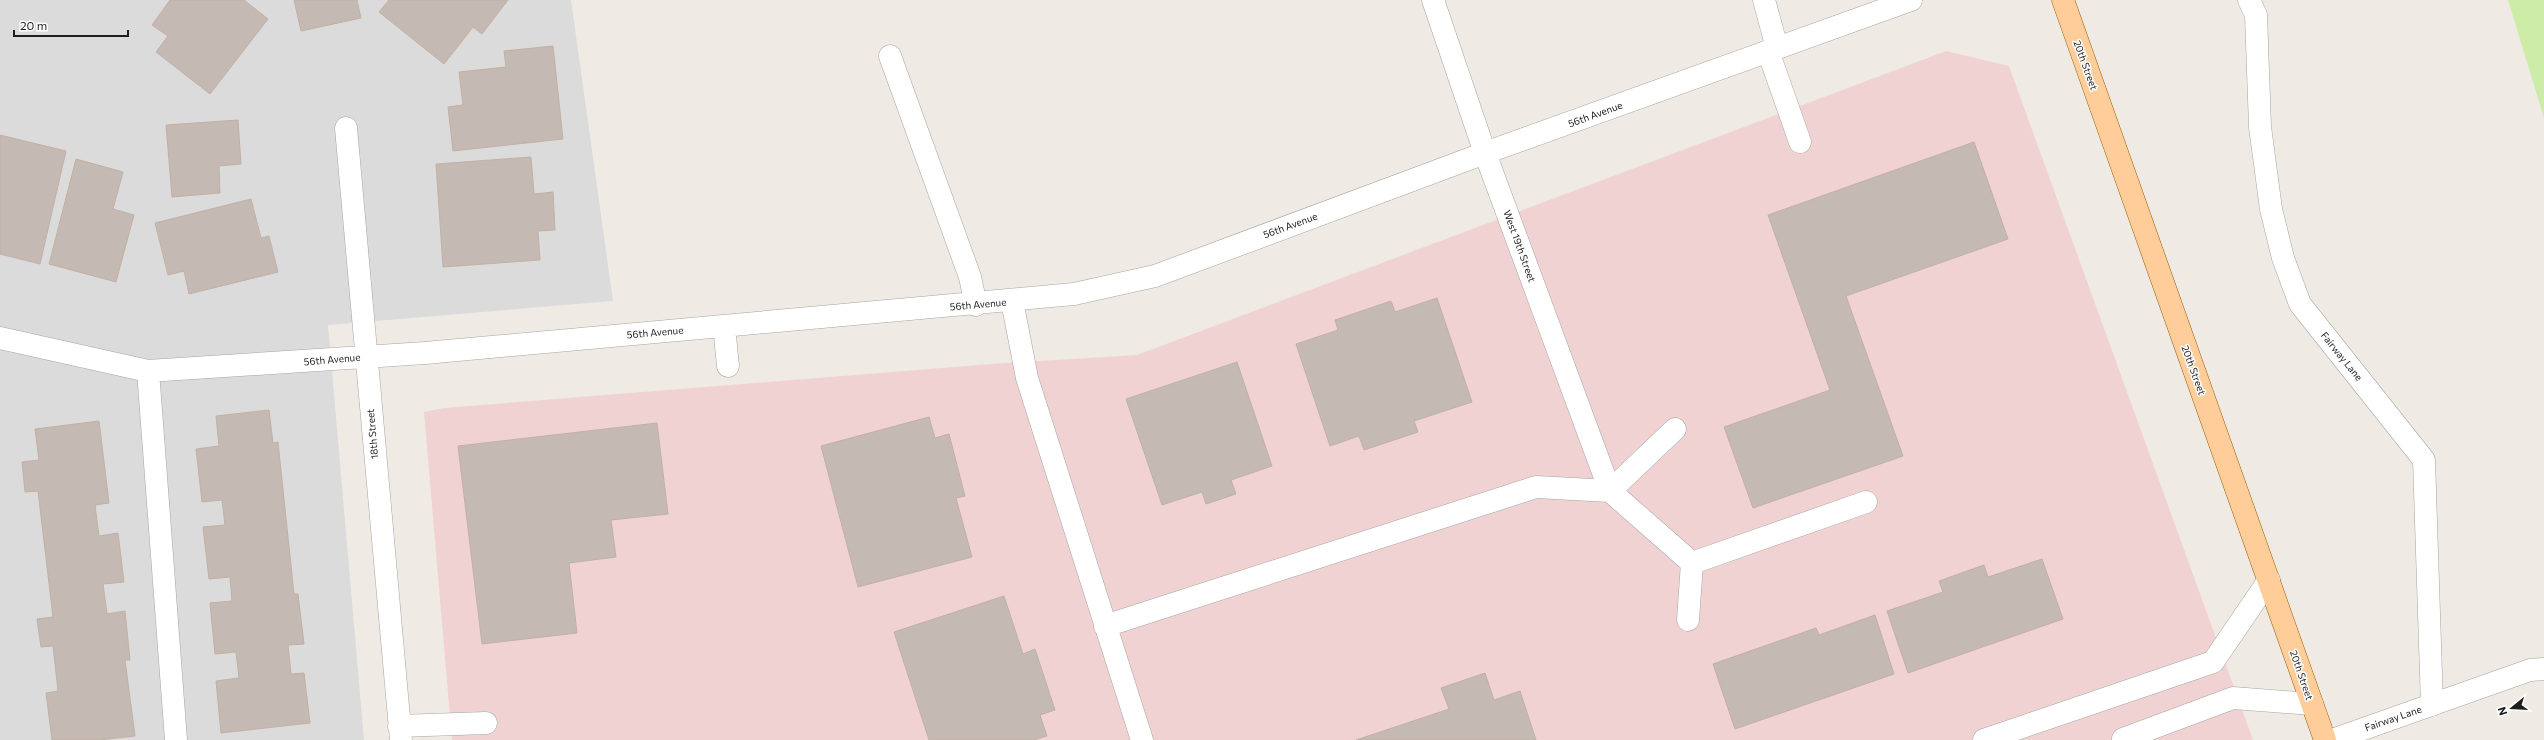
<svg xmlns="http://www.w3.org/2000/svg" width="2544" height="740" viewBox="0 0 2544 740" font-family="Commissioner,sans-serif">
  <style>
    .residential { fill: #dcdbdb }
    .commercial { fill: #f1d2d2 }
    .grass { fill: #cdeca7 }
    .building { fill: #c4bab3; stroke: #c2b0a5 }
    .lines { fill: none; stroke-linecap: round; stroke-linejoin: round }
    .minor-casing { stroke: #a5a5a5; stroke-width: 23 }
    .major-casing { stroke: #985d00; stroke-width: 23 }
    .minor { stroke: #fff; stroke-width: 22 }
    .major { stroke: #ffcd99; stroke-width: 22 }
    .labels { text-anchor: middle; stroke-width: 3; stroke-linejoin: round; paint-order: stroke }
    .street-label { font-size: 10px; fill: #1e1e1e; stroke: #fff }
  </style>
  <rect width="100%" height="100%" fill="#efebe4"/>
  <path class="residential" d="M 0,0 L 571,0 L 613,301 L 328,325 L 364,740 L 0,740 Z"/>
  <path class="commercial" d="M 1946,51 L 2009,66 L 2253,740 L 452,740 L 424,412 L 444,408 L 991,364 L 1137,355 Z"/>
  <path class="grass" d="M 2508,0 L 2544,0 L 2544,118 Z"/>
  <path class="building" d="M 170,0 L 244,0 L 268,19 L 210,94 L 156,52 L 168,36 L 152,25 Z
    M 294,0 L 357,0 L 361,18 L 301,31 Z
    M 389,0 L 508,0 L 482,34 L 473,27 L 444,64 L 379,12 Z
    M 553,46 L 563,139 L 453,151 L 448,107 L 463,105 L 459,72 L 506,67 L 504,51 Z
    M 238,120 L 241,164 L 219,166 L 220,193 L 172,197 L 166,125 Z
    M 0,135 L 66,151 L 40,264 L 0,254 Z
    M 1974,142 L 2008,239 L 1846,296 L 1903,456 L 1753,508 L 1724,427 L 1830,390 L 1768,215 Z
    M 531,157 L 534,194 L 553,192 L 555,230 L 538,231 L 540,260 L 443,267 L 436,164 Z
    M 76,159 L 123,172 L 113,209 L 134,215 L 116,282 L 49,264 Z
    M 251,199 L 261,238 L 269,236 L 278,272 L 189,294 L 184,271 L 168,275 L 155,223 Z
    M 1437,298 L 1472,402 L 1414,421 L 1418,432 L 1364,450 L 1359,436 L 1330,446 L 1296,344 L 1338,330 L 1335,320 L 1391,301 L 1395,312 Z
    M 1237,362 L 1272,466 L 1231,480 L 1236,494 L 1206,504 L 1202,492 L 1162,505 L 1126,399 Z
    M 269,410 L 273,443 L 278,442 L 294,594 L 298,594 L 304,644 L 288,645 L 291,674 L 304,673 L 310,723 L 221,733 L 216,681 L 239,678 L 236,652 L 215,654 L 210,603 L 232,601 L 230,577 L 209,579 L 203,527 L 225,525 L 222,500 L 202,502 L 196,449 L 219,446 L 216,416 Z
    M 929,417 L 935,438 L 949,434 L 965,496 L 956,498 L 972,557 L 858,587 L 821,446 Z
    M 99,421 L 109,503 L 95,505 L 99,536 L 118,533 L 124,582 L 103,584 L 107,614 L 125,611 L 130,660 L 125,660 L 135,736 L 100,740 L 52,740 L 46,693 L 58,691 L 53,646 L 41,647 L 37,619 L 53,617 L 38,491 L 25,492 L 22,462 L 39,460 L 35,429 Z
    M 657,423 L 668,514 L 611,520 L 616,557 L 569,563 L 577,633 L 482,644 L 458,446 Z
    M 2042,559 L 2063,619 L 1908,673 L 1887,611 L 1943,592 L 1939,581 L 1984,565 L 1988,577 Z
    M 1004,596 L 1023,654 L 1035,649 L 1055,710 L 1040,715 L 1047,736 L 1034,740 L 929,740 L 894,632 Z
    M 1875,615 L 1894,674 L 1735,729 L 1713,664 L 1816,628 L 1819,635 Z
    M 1485,673 L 1494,700 L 1520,691 L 1536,740 L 1356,740 L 1449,709 L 1441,688 Z"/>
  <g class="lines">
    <g class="minor-casing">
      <path id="minor" d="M 1433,0 L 1485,153 L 1610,491
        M 1764,0 L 1777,48
        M 2249,0 L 2256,15 L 2260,127 L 2271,209 L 2283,258 L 2300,304 L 2424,460 L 2432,705
        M 1768,51 L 1800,142
        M 890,56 L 970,277 L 976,305
        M 346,128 L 401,740
        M 1012,301 L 1027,378 L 1142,740
        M 724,326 L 728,366
        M 0,338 L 148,371 L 425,353 L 1074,294 L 1155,276 L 1485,153 L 1911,0
        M 148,371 L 176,740
        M 1610,491 L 1675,429
        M 1692,563 L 1866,502
        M 1105,626 L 1536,487 L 1610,491 L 1692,563 L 1688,620
        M 399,726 L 486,723
        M 2123,739 L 2233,698 L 2312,704
        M 1984,740 L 2213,662 L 2269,580
        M 2332,740 L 2530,670 L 2544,669"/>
    </g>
    <g class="major-casing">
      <path id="major" d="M 2063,0 L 2325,740"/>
    </g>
    <use href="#minor" class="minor"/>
    <use href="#major" class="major"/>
  </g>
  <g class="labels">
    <g class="street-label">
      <text transform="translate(2086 65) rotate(70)" y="4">20th Street</text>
      <text transform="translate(1595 114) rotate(-20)" y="4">56th Avenue</text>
      <text transform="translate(1290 225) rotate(-20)" y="4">56th Avenue</text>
      <text transform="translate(1520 246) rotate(70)" y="4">West 19th Street</text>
      <text transform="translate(978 304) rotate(-5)" y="4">56th Avenue</text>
      <text transform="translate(655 332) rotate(-5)" y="4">56th Avenue</text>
      <text transform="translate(2342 356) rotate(51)" y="4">Fairway Lane</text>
      <text transform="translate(332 359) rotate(-5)" y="4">56th Avenue</text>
      <text transform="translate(2194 370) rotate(70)" y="4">20th Street</text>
      <text transform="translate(372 434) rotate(-95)" y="4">18th Street</text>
      <text transform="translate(2302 675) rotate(71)" y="4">20th Street</text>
      <text transform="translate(2393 718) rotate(-19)" y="4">Fairway Lane</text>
    </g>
  </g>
  <g transform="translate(2512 708) rotate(252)" stroke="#ffffff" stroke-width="3" paint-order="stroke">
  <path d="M0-3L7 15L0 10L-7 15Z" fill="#1e1e1e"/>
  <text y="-6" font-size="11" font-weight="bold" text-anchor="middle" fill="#1e1e1e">N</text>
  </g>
  <path d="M14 30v6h114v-6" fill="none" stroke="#1e1e1e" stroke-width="2"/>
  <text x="20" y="30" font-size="12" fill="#1e1e1e" stroke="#ffffff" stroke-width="3" paint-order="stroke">20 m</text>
</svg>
